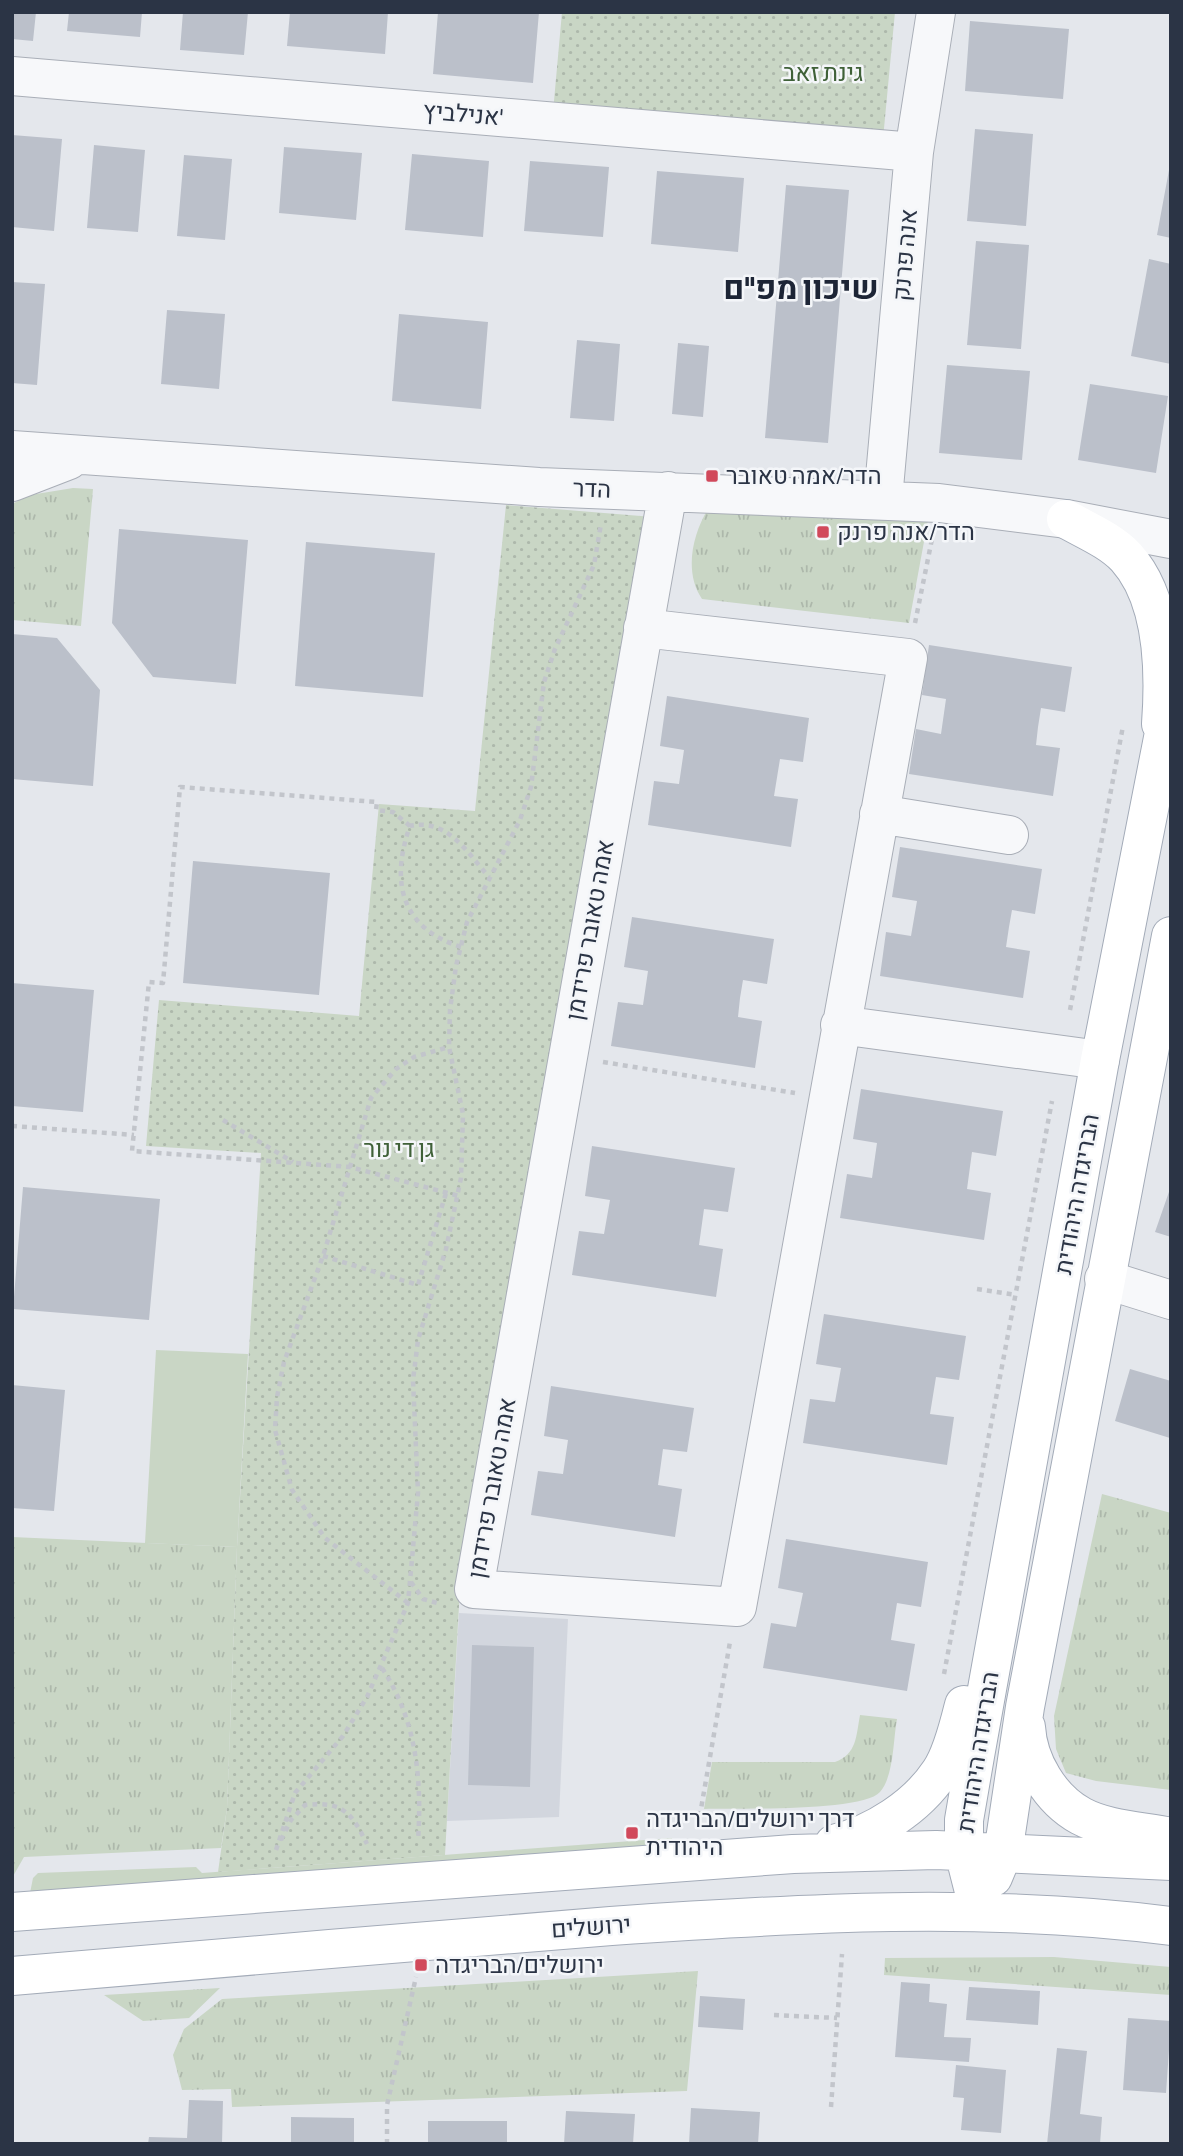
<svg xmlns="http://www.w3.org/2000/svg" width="1183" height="2156" viewBox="0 0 1183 2156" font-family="'Sofia Sans Condensed',Heebo,sans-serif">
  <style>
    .built { fill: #d2d6de }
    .grass { fill: url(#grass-tufts) }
    .park { fill: url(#park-dots) }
    .garden { fill: #c9d6c5 }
    .building { fill: #bbc0ca }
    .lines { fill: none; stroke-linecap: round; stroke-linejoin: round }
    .minor-casing { stroke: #a9aeb7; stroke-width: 40 }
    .major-casing { stroke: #a3abb8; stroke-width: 40 }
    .path { stroke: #c2c5cb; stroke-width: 4.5; stroke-dasharray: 5 5; stroke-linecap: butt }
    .minor { stroke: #f7f8fa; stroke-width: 38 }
    .major { stroke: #fff; stroke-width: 38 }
    .poi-dot { fill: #d1495b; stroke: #f4f6f9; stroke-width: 2.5 }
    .labels { text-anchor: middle; stroke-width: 5; stroke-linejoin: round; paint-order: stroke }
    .park-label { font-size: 24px; fill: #3f6138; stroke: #f4f6f9 }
    .street-label { font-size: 24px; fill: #2b3445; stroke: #f4f6f9 }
    .poi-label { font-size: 24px; fill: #2b3445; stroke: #f4f6f9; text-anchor: start }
    .district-label { font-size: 32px; font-weight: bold; fill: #1d2536; stroke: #f4f6f9 }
  </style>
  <defs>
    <pattern id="grass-tufts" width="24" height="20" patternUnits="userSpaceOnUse" patternTransform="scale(1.75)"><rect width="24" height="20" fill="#c9d6c5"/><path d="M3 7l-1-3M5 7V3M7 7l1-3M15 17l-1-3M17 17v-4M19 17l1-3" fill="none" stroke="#adb8ab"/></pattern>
    <pattern id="park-dots" width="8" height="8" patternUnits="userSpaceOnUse" patternTransform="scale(1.75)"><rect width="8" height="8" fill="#c9d6c5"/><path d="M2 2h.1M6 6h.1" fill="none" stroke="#adb8ab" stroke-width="1.8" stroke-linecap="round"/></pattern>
  </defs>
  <rect width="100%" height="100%" fill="#e4e7ec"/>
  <path class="built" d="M 459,1613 L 568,1619 L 559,1817 L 447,1821 Z"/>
  <path class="grass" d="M 73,488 L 93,489 L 81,626 L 12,620 L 12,504 L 30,495 Z
    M 708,509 L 928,520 L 909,623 L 702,599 C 684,573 692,535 708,509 Z
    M 1102,1494 L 1171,1513 L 1171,1790 L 1096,1781 L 1066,1773 L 1056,1749 L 1054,1716 Z
    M 12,1537 L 237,1547 L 227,1808 L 221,1848 L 24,1857 L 12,1878 Z
    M 860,1715 L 897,1719 C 893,1740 894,1776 880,1792 C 863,1812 736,1808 704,1809 L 712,1762 L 835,1762 C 857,1754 856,1736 860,1715 Z
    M 1054,1957 L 1171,1967 L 1171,1995 L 884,1975 L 885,1958 Z
    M 698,1971 L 687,2091 L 232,2107 L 231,2089 L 182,2090 L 173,2055 L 184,2029 L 222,1999 Z
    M 220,1988 L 189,2018 L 143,2021 L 104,1995 Z"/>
  <path class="park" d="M 562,12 L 895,12 L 883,139 L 553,112 Z
    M 506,505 L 653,517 L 460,1588 L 445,1855 L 218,1872 L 227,1808 L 237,1547 L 261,1153 L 146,1146 L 159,1000 L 359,1016 L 379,804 L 475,811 Z"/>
  <path class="garden" d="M 156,1350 L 248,1354 L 237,1547 L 145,1543 Z
    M 672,1838 L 673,1844 L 30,1893 L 33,1878 L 38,1873 L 196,1867 L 202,1873 Z"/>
  <path class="building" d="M 12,12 L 36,12 L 33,41 L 12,39 Z
    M 69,12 L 142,12 L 140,37 L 67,31 Z
    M 183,12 L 248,12 L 244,55 L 180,50 Z
    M 290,12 L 388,12 L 385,54 L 287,46 Z
    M 438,12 L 539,12 L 533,83 L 433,74 Z
    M 970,21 L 1069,29 L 1063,99 L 965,91 Z
    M 975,129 L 1033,134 L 1026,226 L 967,221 Z
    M 12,135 L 62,139 L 54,231 L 12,227 Z
    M 94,145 L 145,150 L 138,232 L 87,228 Z
    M 284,147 L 362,153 L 356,220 L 279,213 Z
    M 412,154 L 489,161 L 483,237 L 405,230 Z
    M 184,155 L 232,159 L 225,240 L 177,236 Z
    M 530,161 L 609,167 L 603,237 L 524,231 Z
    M 1169,170 L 1171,170 L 1171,238 L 1157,235 Z
    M 657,171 L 744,178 L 738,252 L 651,244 Z
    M 786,185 L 849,190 L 828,443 L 765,438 Z
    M 976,241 L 1029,245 L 1021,349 L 967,345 Z
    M 1149,259 L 1171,264 L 1171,364 L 1131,356 Z
    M 12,282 L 45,284 L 37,385 L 12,383 Z
    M 167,310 L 225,314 L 219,389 L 161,384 Z
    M 399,314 L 488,322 L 481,409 L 392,401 Z
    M 577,340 L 620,344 L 614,421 L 570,418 Z
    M 678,343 L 709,346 L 703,417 L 672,414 Z
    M 947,365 L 1030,371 L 1022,460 L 939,453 Z
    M 1090,384 L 1168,396 L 1156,473 L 1078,460 Z
    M 119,529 L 248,540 L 236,684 L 153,677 L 112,623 Z
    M 306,542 L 435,553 L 423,697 L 295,686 Z
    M 12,634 L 57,638 L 100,690 L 93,786 L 12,779 Z
    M 929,645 L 1072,667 L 1065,712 L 1041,708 L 1038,727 L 1036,745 L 1060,748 L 1053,796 L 909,774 L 916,729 L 941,734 L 946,699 L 922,695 Z
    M 667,696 L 809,718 L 803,762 L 780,759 L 774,796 L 798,799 L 791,847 L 648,825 L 654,781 L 679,784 L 684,750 L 660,746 Z
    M 900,847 L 1042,869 L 1035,914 L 1012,910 L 1009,927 L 1006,947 L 1030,951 L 1023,998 L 880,976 L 886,932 L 911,936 L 917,901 L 892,897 Z
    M 193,861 L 330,873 L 319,995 L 183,983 Z
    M 632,917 L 774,939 L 767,984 L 743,980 L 740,998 L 738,1017 L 762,1021 L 755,1068 L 611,1046 L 618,1002 L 643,1005 L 648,971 L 624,967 Z
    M 12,983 L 94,990 L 83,1112 L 12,1106 Z
    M 861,1089 L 1003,1111 L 996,1156 L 972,1152 L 967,1189 L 991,1193 L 984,1240 L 840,1218 L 847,1174 L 872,1178 L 877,1143 L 853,1139 Z
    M 592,1146 L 735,1168 L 728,1212 L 704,1209 L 699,1245 L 723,1249 L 716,1297 L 572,1275 L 579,1231 L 604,1234 L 610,1200 L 585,1196 Z
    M 23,1187 L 160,1199 L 149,1320 L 13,1309 Z
    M 1170,1189 L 1171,1189 L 1171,1237 L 1155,1232 Z
    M 824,1314 L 966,1336 L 959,1380 L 936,1377 L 930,1414 L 954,1417 L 947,1465 L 803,1443 L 810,1399 L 835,1402 L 841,1368 L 816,1364 Z
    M 1130,1369 L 1171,1381 L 1170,1438 L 1115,1421 Z
    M 12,1385 L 65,1390 L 54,1511 L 12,1508 Z
    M 551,1386 L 694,1408 L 687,1452 L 663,1449 L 658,1485 L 682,1489 L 675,1537 L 531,1515 L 538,1471 L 563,1474 L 568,1440 L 544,1436 Z
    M 786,1539 L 928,1562 L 921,1607 L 897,1603 L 891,1640 L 915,1644 L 907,1691 L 763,1668 L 771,1623 L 796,1627 L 803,1593 L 778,1588 Z
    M 472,1645 L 534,1647 L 530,1787 L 468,1785 Z
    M 901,1982 L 930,1984 L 929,2002 L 947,2004 L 944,2037 L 971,2038 L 969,2062 L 895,2057 Z
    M 969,1987 L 1040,1991 L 1038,2025 L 966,2020 Z
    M 700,1996 L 745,1999 L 743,2030 L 698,2027 Z
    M 1128,2018 L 1171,2021 L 1166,2093 L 1123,2090 Z
    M 1057,2048 L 1087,2051 L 1080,2114 L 1102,2117 L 1100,2144 L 1047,2144 Z
    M 956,2065 L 1006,2070 L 1001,2133 L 961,2130 L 964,2098 L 953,2097 Z
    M 189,2100 L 223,2101 L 222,2144 L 148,2144 L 149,2137 L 187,2138 Z
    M 691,2108 L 760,2112 L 758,2144 L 689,2144 Z
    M 566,2111 L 635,2114 L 633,2144 L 564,2144 Z
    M 291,2117 L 354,2118 L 354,2144 L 291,2144 Z
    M 428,2121 L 507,2121 L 507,2144 L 428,2144 Z"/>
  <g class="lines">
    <g class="minor-casing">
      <path id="minor" d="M 12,76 L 914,152
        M 12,450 L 539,487 L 939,503 L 1066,519 L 1171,539
        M 12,482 L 69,460
        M 883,499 L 914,152 L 936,12
        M 643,628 L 908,658 L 737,1607 L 474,1589 L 668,491
        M 879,814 L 1009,835
        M 840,1025 L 1100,1060
        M 1104,1279 L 1171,1300"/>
    </g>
    <g class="major-casing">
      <path id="major" d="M 1066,519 C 1085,530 1110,540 1126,557 C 1164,599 1165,670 1161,724
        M 1026,1727 C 1028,1762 1050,1799 1081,1816 C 1107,1830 1142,1831 1171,1837
        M 834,1844 C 874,1834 917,1807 940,1772 C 952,1755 959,1725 964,1705
        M 993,1877 L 1003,1853 L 1025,1707 L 1171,936
        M 979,1911 L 964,1852 L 964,1820 L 975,1756 L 1100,1060 L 1171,697
        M 12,1912 L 793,1854 L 936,1850 L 1171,1861
        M 12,1976 C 212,1960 411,1941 611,1926 C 797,1913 985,1902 1171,1926"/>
    </g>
    <path class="path" d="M 915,623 L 932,539
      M 410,826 L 393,812 L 376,810 L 377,802 L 180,787 L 163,983 L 149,982 L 132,1151 L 350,1167 L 459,1196
      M 461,947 C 401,928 390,882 410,826 C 447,818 466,851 489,877
      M 1070,1010 L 1123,726
      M 603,1062 L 795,1093
      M 223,1120 L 293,1162
      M 12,1126 L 134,1135
      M 323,1256 L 418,1285 L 446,1193
      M 977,1289 L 1016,1295
      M 411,1582 L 423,1599 L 441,1604
      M 408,1603 L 325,1538 L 292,1490 L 275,1430 L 277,1397 L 284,1362 L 323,1256 L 371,1098 L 396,1069 L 414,1057 L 449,1047
      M 382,1668 C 417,1721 422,1780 418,1841
      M 944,1674 L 1052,1101
      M 698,1826 L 730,1642
      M 281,1840 L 291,1820 L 305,1805 C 343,1801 351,1812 367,1844
      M 276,1850 L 295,1793 L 343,1736 L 367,1697 L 408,1603 L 418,1493 L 413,1380 L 418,1340 L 446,1249 L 461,1178 L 463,1114 L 449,1047 L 450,1010 L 456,966 L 467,922 L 520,820 L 531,787 L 544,682 L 555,649 L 594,565 L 601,524
      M 774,2015 L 837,2018
      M 831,2107 L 842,1954
      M 387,2144 L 387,2105 L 416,1977"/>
    <use href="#minor" class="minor"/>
    <use href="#major" class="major"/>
  </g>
  <g class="poi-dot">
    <rect x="705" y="469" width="14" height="14" rx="3.5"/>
    <rect x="816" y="525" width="14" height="14" rx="3.5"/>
    <rect x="625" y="1826" width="14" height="14" rx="3.5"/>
    <rect x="414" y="1958" width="14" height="14" rx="3.5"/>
  </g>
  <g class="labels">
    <g class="park-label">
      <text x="823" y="81">גינת זאב</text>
      <text x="399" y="1157">גן די נור</text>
    </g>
    <g class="street-label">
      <text transform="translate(463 114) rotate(5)" y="8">אנילביץ'</text>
      <text transform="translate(905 255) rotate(-85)" y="8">אנה פרנק</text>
      <text transform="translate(592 489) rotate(2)" y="8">הדר</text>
      <text transform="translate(590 930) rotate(-80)" y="8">אמה טאובר פרידמן</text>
      <text transform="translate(1077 1194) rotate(-80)" y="8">הבריגדה היהודית</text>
      <text transform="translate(492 1488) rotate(-80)" y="8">אמה טאובר פרידמן</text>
      <text transform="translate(978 1752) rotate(-81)" y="8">הבריגדה היהודית</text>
      <text transform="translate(591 1927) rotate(-4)" y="8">ירושלים</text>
    </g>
    <g class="poi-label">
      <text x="726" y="484">הדר/אמה טאובר</text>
      <text x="837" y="540">הדר/אנה פרנק</text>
      <text x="646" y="1827">דרך ירושלים/הבריגדה<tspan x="646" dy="28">היהודית</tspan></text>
      <text x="435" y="1973">ירושלים/הבריגדה</text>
    </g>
    <g class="district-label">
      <text x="801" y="299">שיכון מפ"ם</text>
    </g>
  </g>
  <rect width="1183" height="2156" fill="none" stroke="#2b3445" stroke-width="28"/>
</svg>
